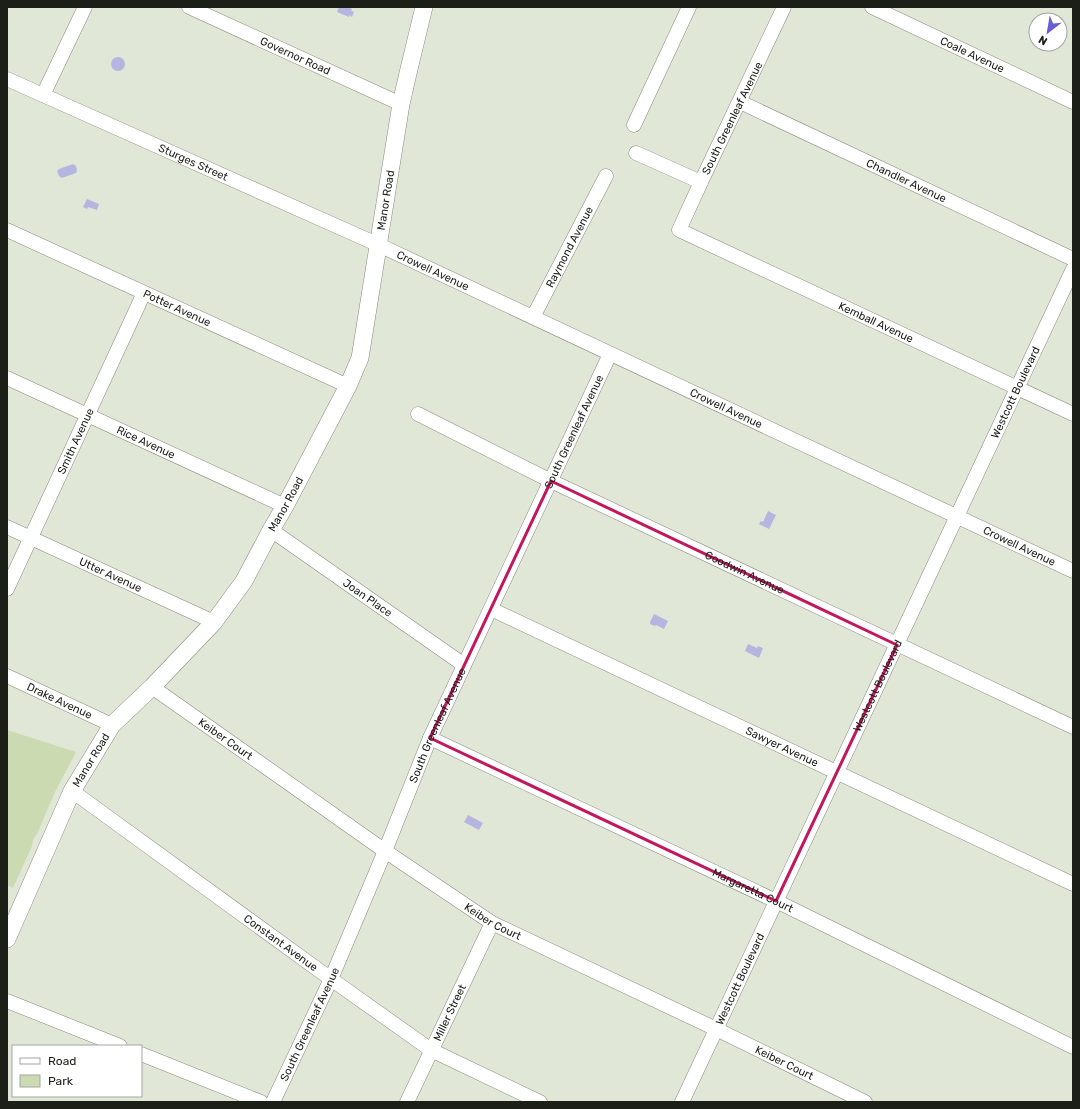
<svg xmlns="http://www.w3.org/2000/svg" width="1080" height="1109" viewBox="0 0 1080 1109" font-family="Rubik,sans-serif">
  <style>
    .green { fill: #cbdab1 }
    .water { fill: #b4b6e0 }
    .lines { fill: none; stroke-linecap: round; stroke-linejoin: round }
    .minor-casing { stroke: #868c7d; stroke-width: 15 }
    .tertiary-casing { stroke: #868c7d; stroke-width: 18 }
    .minor { stroke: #fff; stroke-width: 14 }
    .tertiary { stroke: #fff; stroke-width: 17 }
    .marked { fill: none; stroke: #c2185b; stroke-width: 3; stroke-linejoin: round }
    .labels { text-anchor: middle; stroke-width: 3; stroke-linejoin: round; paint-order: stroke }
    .street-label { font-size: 11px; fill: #1c1e18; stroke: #fff }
  </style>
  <rect width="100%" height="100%" fill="#e1e7d7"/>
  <path class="green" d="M 7,730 L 76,752 L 55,792 L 37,834 L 33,840 L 32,846 L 13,888 L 7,885 Z"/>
  <path class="water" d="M 339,7 L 348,7 L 352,9 L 351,11 L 354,12 L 352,17 L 349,15 L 349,17 L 337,12 Z
    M111 64a7 7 0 1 1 14 0a7 7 0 1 1-14 0Z
    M 73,164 L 76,166 L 77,171 L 76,173 L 62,178 L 59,176 L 57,171 L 59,169 Z
    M 87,199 L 99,204 L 97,210 L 88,207 L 87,209 L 83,207 Z
    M 768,511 L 776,515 L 769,529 L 759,524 L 761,521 L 763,522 Z
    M 654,614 L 668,621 L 664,629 L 656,625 L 655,626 L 650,624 L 650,622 Z
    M 748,644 L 757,648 L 758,646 L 763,648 L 759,658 L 745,651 Z
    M 468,815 L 483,823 L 479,830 L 464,822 Z"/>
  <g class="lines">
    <g class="minor-casing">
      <g id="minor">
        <path id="s1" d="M 189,7 L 401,104"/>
        <path id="s2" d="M 784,7 L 701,182 L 679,230 L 1073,414"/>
        <path id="s3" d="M 872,7 L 1073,102"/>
        <path id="s4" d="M 7,79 L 379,245 L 1073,571"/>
        <path d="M 43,95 L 85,7"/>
        <path id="s5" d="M 740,102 L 1073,259"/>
        <path d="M 634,125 L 689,7"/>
        <path d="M 636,153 L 701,182"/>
        <path id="s6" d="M 7,230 L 348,386"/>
        <path id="s7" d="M 533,317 L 606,176"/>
        <path id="s8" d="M 7,378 L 285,506"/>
        <path id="s9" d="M 418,414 L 551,481 L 1073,727"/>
        <path id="s10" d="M 7,527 L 214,622"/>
        <path id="s11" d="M 271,530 L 464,665"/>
        <path id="s12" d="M 7,589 L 144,293"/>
        <path id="s13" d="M 491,609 L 1073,884"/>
        <path id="s14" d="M 7,676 L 112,725"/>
        <path id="s15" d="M 152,687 L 385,851 L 492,923 L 716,1029 L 865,1102"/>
        <path id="s16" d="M 430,738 L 776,901 L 1073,1047"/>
        <path id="s17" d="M 72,791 L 331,979 L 431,1050 L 540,1102"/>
        <path d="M 7,1001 L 120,1046"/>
        <path d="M 141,1054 L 261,1102"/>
        <path id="s18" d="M 273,1102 L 331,979 L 385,851 L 430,738 L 610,354"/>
        <path id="s19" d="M 407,1102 L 492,923"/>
        <path id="s20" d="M 682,1102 L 1073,269"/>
      </g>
    </g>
    <g class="tertiary-casing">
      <g id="tertiary">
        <path id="s21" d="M 7,939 L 72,791 L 112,725 L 152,687 L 214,622 L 244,581 L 271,530 L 285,506 L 348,386 L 360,358 L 401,104 L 409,69 L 424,7"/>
      </g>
    </g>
    <use href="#minor" class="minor"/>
    <use href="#tertiary" class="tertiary"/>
  </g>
  <path class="marked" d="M 551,481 L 897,645 L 776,901 L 430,738 Z"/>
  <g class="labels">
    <g class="street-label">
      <text dy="4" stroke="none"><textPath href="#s3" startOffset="111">Coale Avenue</textPath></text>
      <text dy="4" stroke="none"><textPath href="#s1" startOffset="117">Governor Road</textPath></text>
      <text transform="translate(732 118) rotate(-64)" y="4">South Greenleaf Avenue</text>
      <text dy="4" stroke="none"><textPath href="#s4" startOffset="204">Sturges Street</textPath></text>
      <text dy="4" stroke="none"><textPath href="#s5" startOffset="184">Chandler Avenue</textPath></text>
      <text dy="4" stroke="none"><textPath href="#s21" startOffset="846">Manor Road</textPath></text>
      <text dy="4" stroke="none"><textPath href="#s7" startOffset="79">Raymond Avenue</textPath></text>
      <text dy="4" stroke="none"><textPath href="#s4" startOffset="467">Crowell Avenue</textPath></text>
      <text dy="4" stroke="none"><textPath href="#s6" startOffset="187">Potter Avenue</textPath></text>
      <text dy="4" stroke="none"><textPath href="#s2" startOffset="464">Kemball Avenue</textPath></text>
      <text dy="4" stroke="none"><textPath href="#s20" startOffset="784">Westcott Boulevard</textPath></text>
      <text dy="4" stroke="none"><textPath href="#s4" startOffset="791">Crowell Avenue</textPath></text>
      <text dy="4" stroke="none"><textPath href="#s18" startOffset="735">South Greenleaf Avenue</textPath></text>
      <text dy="4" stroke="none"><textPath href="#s12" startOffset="163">Smith Avenue</textPath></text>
      <text dy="4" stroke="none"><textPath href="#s8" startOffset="153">Rice Avenue</textPath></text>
      <text dy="4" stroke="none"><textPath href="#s21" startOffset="522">Manor Road</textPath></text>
      <text dy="4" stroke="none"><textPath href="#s4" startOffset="1115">Crowell Avenue</textPath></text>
      <text dy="4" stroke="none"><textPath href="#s9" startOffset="363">Goodwin Avenue</textPath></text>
      <text dy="4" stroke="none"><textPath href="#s10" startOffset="114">Utter Avenue</textPath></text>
      <text dy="4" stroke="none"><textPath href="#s11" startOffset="118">Joan Place</textPath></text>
      <text dy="4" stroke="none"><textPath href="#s20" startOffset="460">Westcott Boulevard</textPath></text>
      <text dy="4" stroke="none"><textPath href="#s14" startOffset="58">Drake Avenue</textPath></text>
      <text dy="4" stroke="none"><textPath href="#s18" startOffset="411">South Greenleaf Avenue</textPath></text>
      <text dy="4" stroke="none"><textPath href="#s15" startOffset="90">Keiber Court</textPath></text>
      <text dy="4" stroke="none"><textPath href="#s13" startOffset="322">Sawyer Avenue</textPath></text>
      <text dy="4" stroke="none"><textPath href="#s21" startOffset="198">Manor Road</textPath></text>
      <text dy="4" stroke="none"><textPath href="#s16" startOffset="357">Margaretta Court</textPath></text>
      <text dy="4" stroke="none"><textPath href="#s15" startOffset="414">Keiber Court</textPath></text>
      <text dy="4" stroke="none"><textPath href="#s17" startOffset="258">Constant Avenue</textPath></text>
      <text dy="4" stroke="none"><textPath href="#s20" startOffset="136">Westcott Boulevard</textPath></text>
      <text dy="4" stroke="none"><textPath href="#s19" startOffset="99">Miller Street</textPath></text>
      <text dy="4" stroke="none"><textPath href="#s18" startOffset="86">South Greenleaf Avenue</textPath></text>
      <text dy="4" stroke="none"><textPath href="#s15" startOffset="738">Keiber Court</textPath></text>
    </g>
  </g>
  <rect width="1080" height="1109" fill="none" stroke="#1c1e18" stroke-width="16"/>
  <rect x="12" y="1045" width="130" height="52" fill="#ffffff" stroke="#a4a5a3"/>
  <rect x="20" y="1058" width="20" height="6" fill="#ffffff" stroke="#a4a5a3"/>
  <text x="48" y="1065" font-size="12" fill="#1c1e18">Road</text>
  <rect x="20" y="1075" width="20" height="12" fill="#cbdab1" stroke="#a4a5a3"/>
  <text x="48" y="1085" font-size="12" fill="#1c1e18">Park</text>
  <g transform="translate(1048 32) rotate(211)"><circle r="19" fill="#ffffff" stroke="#a4a5a3"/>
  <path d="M0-3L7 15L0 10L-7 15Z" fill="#685dd7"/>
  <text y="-6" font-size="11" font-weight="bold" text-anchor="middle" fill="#1c1e18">N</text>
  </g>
</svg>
